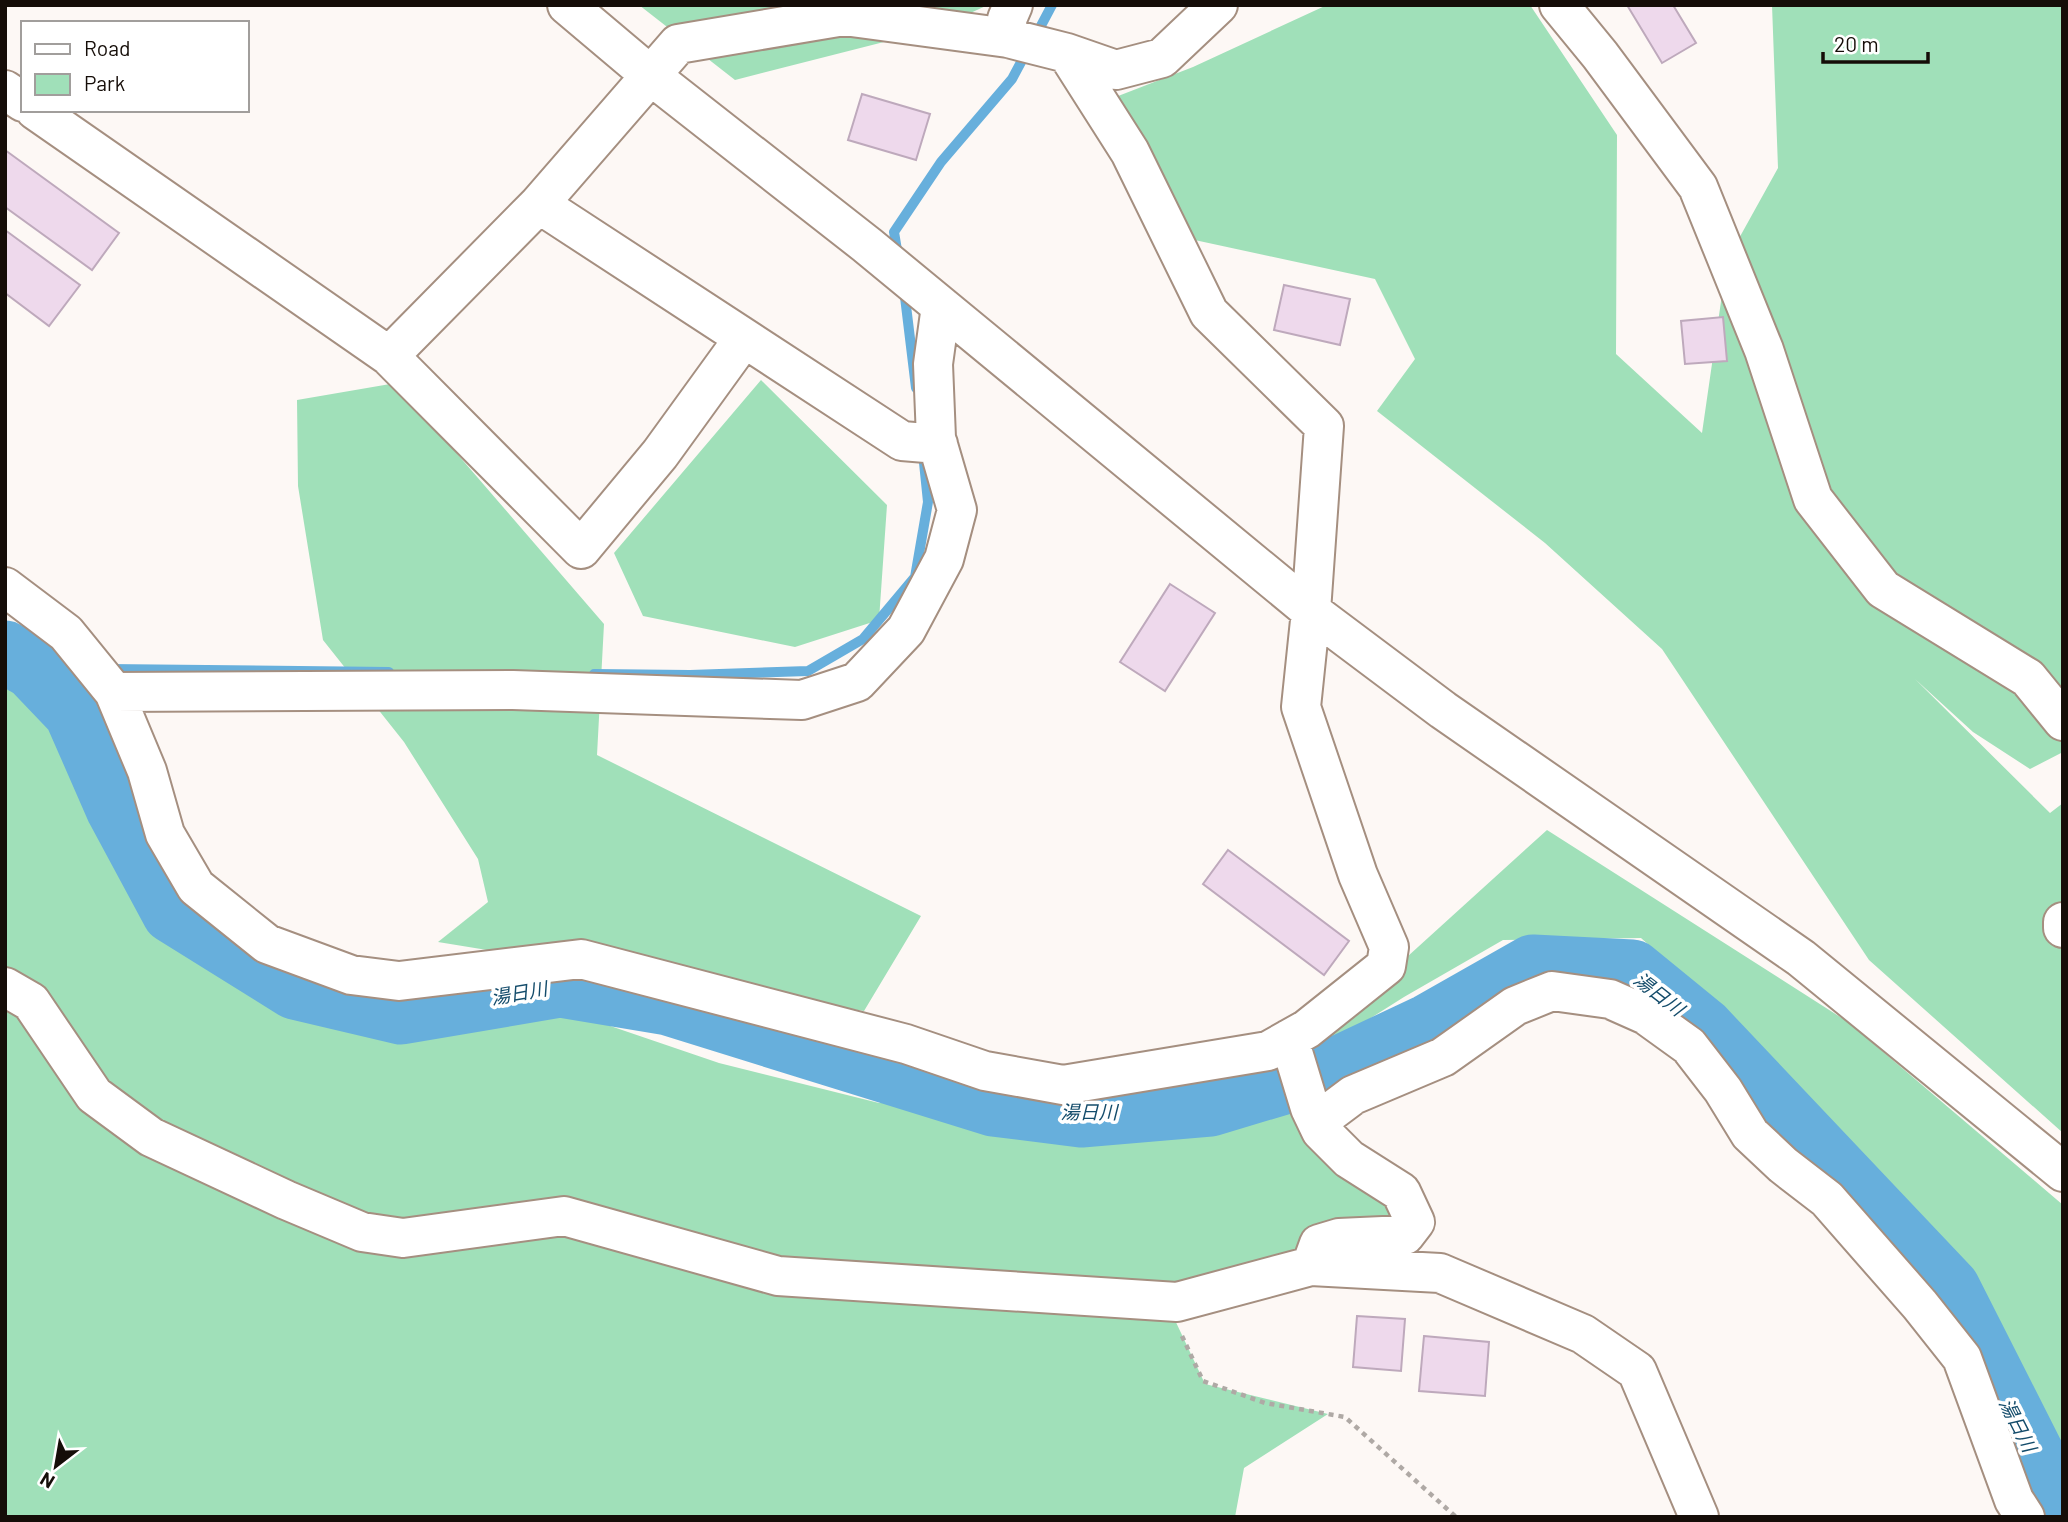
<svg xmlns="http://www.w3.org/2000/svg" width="2068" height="1522" viewBox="0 0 2068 1522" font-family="Barlow,'Noto Sans JP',sans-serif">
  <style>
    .green { fill: #a0e0b9 }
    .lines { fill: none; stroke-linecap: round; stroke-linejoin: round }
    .stream { stroke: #67afdc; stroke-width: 10 }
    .river { stroke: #67afdc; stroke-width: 63 }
    .building { fill: #eed9ec; stroke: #bea9bc; stroke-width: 2 }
    .minor-casing { stroke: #a58f80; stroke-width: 42 }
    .path { stroke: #afa9a5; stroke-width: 4.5; stroke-dasharray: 5 5; stroke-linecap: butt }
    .minor { stroke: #fff; stroke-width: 38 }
    .labels { text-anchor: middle; stroke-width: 7; stroke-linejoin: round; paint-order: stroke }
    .water-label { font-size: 19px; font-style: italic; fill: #144c6b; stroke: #fff }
  </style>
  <rect width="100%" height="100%" fill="#fdf8f5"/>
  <path class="green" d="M 639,5 L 988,5 L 935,29 L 735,80 Z
    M 1327,5 L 1530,5 L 1617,135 L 1616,354 L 1702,433 L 1727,260 L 1778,168 L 1772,5 L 2063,5 L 2063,752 L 2030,769 L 1973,732 L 1915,679 L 2050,813 L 2063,803 L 2063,1133 L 1869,960 L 1662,649 L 1545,543 L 1377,411 L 1415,359 L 1375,279 L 1190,239 L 1113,98 L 1193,67 Z
    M 761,380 L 887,505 L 879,620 L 795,647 L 643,616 L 614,553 Z
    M 396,383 L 604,624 L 597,755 L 921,916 L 864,1011 L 438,942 L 488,902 L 478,859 L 404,742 L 323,640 L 298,486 L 297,400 Z
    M 5,657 L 33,668 L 162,933 L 345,1029 L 581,1016 L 719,1063 L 879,1103 L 1290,1091 L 1398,1222 L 1166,1301 L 1205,1384 L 1328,1414 L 1244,1468 L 1235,1517 L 5,1517 Z
    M 1547,830 L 1848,1022 L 2063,1205 L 2063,1475 L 2042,1423 L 1950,1265 L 1732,1019 L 1641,938 L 1503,940 L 1404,997 L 1317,1052 L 1321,1035 Z"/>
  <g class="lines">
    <path class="stream" d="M 1035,37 L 1052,5
      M 898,256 L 894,232 L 941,162 L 1012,79 L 1027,51
      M 904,289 L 916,388
      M 33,668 L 84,668
      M 107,669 L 389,672
      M 594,674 L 690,675 L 808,671 L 863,639 L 915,577 L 928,502 L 923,453"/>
    <path class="river" d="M 5,652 L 33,668 L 75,712 L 117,808 L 173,912 L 295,988 L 401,1013 L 560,986 L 668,1004 L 993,1105 L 1081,1116 L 1210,1105 L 1344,1065 L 1429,1025 L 1533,966 L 1632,971 L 1703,1029 L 1949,1289 L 2063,1514"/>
  </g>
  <path class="building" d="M 1627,5 L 1673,5 L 1696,43 L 1662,63 Z
    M 862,94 L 930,114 L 916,160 L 848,140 Z
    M 5,150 L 119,233 L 92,270 L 5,207 Z
    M 5,230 L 80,285 L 49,326 L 5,293 Z
    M 1284,285 L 1350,299 L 1340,345 L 1274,330 Z
    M 1723,317 L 1727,361 L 1685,364 L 1681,321 Z
    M 1170,584 L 1215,613 L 1165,691 L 1120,662 Z
    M 1228,850 L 1349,941 L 1324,975 L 1203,884 Z
    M 1357,1316 L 1405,1319 L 1401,1371 L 1353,1367 Z
    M 1424,1336 L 1489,1342 L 1485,1396 L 1419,1391 Z"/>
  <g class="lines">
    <g class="minor-casing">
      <path id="minor" d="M 567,5 L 650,75 L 867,245 L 1311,611 L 1443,710 L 1801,958 L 2063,1172
        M 1559,5 L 1600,55 L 1698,187 L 1764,350 L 1813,499 L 1883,589 L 2028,678 L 2063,721
        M 1008,38 L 1007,19 L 1013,5
        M 5,90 L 23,102
        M 35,110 L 389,356
        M 539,204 L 389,356 L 581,549 L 660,454 L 744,338
        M 938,444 L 902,441 L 539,204 L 678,44 L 844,16 L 1008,38 L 1067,53 L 1116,70 L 1162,58 L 1218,5
        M 5,587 L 66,633 L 114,692 L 147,771 L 165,834 L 196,887 L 267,944 L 351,975 L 399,981 L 581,959 L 906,1044 L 985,1071 L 1063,1085 L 1268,1051 L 1307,1029 L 1386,966 L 1389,947 L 1358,875 L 1301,707 L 1311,611 L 1324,426 L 1209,313 L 1130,152 L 1067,53
        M 114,692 L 513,690 L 802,700 L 857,682 L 906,630 L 944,559 L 957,510 L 936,438 L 933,364 L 941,306
        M 2063,922 L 2063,928
        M 5,987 L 31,1002 L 94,1095 L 151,1137 L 286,1200 L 362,1232 L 403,1238 L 564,1216 L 778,1276 L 1177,1302 L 1311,1266 L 1440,1273 L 1583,1334 L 1637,1371 L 1699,1517
        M 1289,1039 L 1310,1108 L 1321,1131 L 1349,1159 L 1401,1192 L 1415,1222 L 1405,1235 L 1339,1238 L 1319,1244 L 1311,1266
        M 1317,1122 L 1353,1095 L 1443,1057 L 1515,1006 L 1552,991 L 1610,999 L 1646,1015 L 1689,1046 L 1723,1090 L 1750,1134 L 1783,1165 L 1827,1199 L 1920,1305 L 1962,1358 L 2014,1500 L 2025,1517"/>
    </g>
    <path class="path" d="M 1182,1336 L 1203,1381 L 1265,1403 L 1345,1417 L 1456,1517"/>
    <use href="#minor" class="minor"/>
  </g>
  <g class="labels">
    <g class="water-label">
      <text transform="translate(519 993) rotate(-10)" y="7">湯日川</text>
      <text transform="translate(1659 994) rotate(38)" y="7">湯日川</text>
      <text x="1089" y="1119">湯日川</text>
      <text transform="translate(2018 1425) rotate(63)" y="7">湯日川</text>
    </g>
  </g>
  <rect width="2068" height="1522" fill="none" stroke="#150d08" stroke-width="14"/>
  <rect x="21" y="21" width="228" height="91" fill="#ffffff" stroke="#a19e9c" stroke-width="2"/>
  <rect x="35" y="44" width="35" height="10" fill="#ffffff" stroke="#a19e9c" stroke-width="2"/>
  <text x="84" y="56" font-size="21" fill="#150d08">Road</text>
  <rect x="35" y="74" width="35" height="21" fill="#a0e0b9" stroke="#a19e9c" stroke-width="2"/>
  <text x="84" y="91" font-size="21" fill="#150d08">Park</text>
  <g transform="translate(56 1466) rotate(211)" stroke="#ffffff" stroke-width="5" paint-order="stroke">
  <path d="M0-5L12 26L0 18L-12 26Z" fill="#150d08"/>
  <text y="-10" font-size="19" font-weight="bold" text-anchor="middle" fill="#150d08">N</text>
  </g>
  <path d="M1823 52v10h105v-10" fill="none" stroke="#150d08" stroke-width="3.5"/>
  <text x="1834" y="52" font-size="21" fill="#150d08" stroke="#ffffff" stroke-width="5" paint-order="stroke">20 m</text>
</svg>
